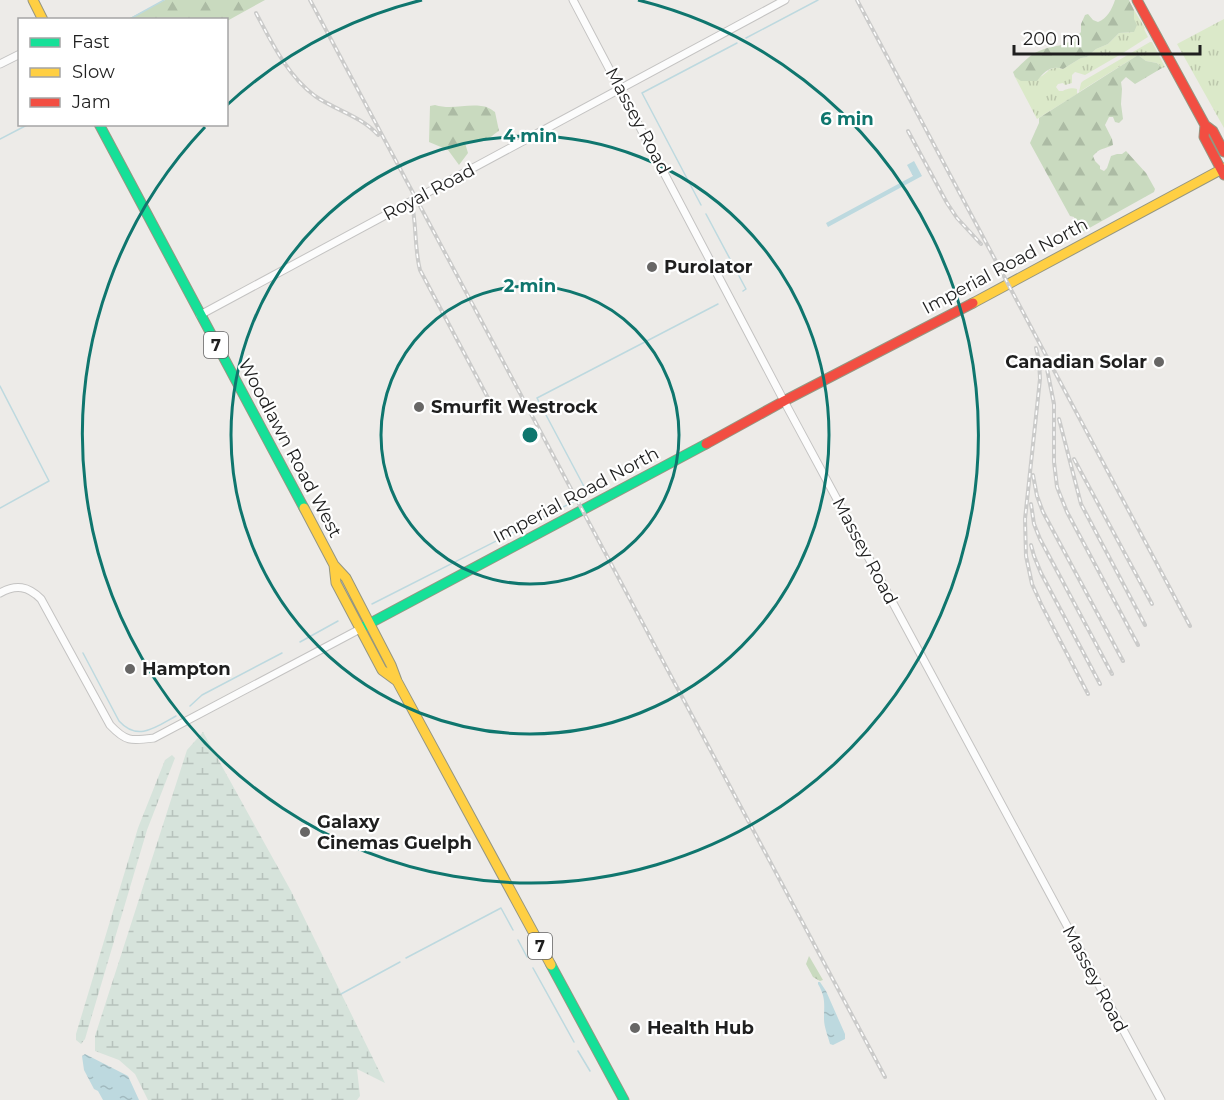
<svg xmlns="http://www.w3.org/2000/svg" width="1224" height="1100" viewBox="0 0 1224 1100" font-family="Montserrat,sans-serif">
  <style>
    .grass { fill: url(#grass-tufts) }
    .forest { fill: url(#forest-firs) }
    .wetland { fill: url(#wetland-marsh) }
    .water { fill: url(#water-ripples) }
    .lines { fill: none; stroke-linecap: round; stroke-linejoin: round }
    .stream { stroke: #bdd9df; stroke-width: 1.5 }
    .street-casing { stroke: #c4c3c2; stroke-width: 9 }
    .fast-casing { stroke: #959681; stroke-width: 11 }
    .slow-casing { stroke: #959681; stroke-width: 11 }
    .jam-casing { stroke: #959681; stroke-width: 11 }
    .street { stroke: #fcfcfc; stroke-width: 7 }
    .fast { stroke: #16e098; stroke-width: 9 }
    .slow { stroke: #ffcf43; stroke-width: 9 }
    .jam { stroke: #f24e42; stroke-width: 9 }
    .rail-casing { stroke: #cbcbca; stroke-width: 4 }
    .rail { stroke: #fff; stroke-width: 1.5; stroke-dasharray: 4.5; stroke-linecap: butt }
    .ring { fill: none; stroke: #0f766e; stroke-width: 3 }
    .poi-dot { fill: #676665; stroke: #fff; stroke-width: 2 }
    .labels { text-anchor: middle; stroke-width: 4.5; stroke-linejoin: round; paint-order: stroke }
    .shield { fill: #fff; stroke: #626262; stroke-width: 1.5 }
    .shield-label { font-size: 16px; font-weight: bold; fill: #1f1f1f }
    .street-label { font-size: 18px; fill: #1f1f1f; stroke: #fff }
    .poi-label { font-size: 18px; font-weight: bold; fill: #1f1f1f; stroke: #fff; text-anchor: start }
    .centre { fill: #0f766e; stroke: #fff; stroke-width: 3 }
    .ring-label { font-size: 18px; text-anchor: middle; font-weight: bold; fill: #0f766e; stroke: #fff; stroke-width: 4.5; stroke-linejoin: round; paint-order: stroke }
  </style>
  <defs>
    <pattern id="grass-tufts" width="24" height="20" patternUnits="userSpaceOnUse" patternTransform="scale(1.5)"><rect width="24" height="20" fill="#dbe9c9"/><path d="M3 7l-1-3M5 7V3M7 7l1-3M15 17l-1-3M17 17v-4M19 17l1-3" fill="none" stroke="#bcc7ac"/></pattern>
    <pattern id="forest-firs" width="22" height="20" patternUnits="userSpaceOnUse" patternTransform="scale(1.5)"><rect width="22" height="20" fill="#c9dabf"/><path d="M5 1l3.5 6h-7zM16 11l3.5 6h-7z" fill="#acbba4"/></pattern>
    <pattern id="wetland-marsh" width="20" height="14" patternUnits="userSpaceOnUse" patternTransform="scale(1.5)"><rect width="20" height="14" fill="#d6e3db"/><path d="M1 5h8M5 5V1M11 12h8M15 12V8" fill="none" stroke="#b7c2bc"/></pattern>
    <pattern id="water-ripples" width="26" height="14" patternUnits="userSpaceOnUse" patternTransform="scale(1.5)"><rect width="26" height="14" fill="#bdd9df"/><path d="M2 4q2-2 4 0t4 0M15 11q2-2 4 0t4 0" fill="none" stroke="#a2babf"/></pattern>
  </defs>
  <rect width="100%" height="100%" fill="#edebe8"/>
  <path class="grass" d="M 1134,10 L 1145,28 L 1144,29 L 1148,37 L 1123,53 L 1085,75 L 1075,72 L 1072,75 L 1072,83 L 1065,85 L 1063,83 L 1058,84 L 1056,87 L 1059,91 L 1063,91 C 1065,89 1073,87 1077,89 L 1077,94 L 1037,119 L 1015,77 C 1022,81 1033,81 1040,77 C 1050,72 1049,65 1063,69 L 1081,58 L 1087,57 L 1096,49 L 1108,44 L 1119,33 L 1134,32 Z
    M 1224,19 L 1224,128 L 1177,44 Z
    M 1150,42 L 1152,42 L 1165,67 L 1162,68 L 1157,63 L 1146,61 L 1138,55 L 1079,92 L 1081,83 L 1083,81 Z"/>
  <path class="forest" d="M 165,0 L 265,0 L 227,21 L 226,20 L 128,19 Z
    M 1115,0 L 1129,0 L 1134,10 L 1134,19 L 1137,25 L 1134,32 L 1119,33 L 1108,44 L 1096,49 L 1087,57 L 1081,58 L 1063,69 C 1051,65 1044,72 1037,81 L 1021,81 L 1015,77 L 1013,72 C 1021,65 1029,55 1039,51 C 1058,43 1066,49 1081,32 L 1081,24 L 1085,15 L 1088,14 L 1093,20 L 1098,22 C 1107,19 1112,9 1115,0 Z
    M 1138,55 L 1146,61 L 1157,63 L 1162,68 L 1135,84 L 1126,77 L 1121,82 L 1122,89 L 1121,104 L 1123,119 L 1119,123 L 1115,122 L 1113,117 L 1109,117 L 1105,125 L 1112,139 L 1113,145 C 1105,149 1099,148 1093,156 L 1095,161 L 1100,166 L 1100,169 L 1104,171 L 1107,168 L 1111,156 L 1117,154 L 1122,154 L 1126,151 L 1146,173 L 1155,189 L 1154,192 L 1084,231 L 1078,230 L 1076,227 L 1076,222 L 1074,217 L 1070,216 L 1030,143 L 1039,123 L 1039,118 Z
    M 435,105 C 451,110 465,104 481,106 C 486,106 491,109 495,112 L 499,131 C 493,134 491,138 486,140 C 479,143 472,142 465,143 L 468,153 L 459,165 L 448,150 L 429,142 L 430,106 Z
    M 809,956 L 823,980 L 820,981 L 813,977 L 806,964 Z"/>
  <path class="wetland" d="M 203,732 L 291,891 L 385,1083 L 357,1069 L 360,1096 L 357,1100 L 148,1100 L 135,1074 L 119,1060 L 95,1051 L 95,1036 L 187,750 Z
    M 172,755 L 175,758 L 147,830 L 85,1039 L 81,1044 L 76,1040 L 76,1034 L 138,828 L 165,760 Z"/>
  <path class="water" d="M 914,161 L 922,176 L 828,227 L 826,223 L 913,176 L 907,165 Z
    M 818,982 L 820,982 L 826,991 L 845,1034 L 845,1039 L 833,1045 L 830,1044 C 828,1036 824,1027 824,1019 C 824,1004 826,998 818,984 Z
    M 85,1054 L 128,1076 L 139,1100 L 103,1100 L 98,1091 L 94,1089 L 84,1070 L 82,1056 Z"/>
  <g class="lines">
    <path class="stream" d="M 128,20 L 164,0
      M 746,38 L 818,0
      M 0,139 L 29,124
      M 701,205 L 642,93 L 737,43
      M 706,214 L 746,289 L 743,291
      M 0,386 L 49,481 L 0,508
      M 583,497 L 588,494 L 537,398 L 718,304
      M 372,604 L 573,502
      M 300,642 L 338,621
      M 83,653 L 119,721 C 138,742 156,727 176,716
      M 190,706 L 202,695 L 282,653
      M 518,940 L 527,957
      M 406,958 L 501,908 L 513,930
      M 533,968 L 574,1042
      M 341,994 L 400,962
      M 578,1051 L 590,1071"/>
    <g class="street-casing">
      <path id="street" d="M 573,0 L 784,401 L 1161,1100
        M 0,64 L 20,54
        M 200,315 L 785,0
        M 0,593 C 16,584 28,586 41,599 L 110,725 C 126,742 131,741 154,738 L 360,629"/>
    </g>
    <g class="fast-casing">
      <path id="fast" d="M 99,124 L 304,508
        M 363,627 L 706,444
        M 551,965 L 624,1100"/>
    </g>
    <g class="slow-casing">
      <path id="slow" d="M 33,0 L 43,20
        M 973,303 L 1224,168
        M 304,508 L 334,565 L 346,578 L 391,665 L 397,681 L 551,965
        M 334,565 L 336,583 L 382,670 L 397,681"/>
    </g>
    <g class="jam-casing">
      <path id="jam" d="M 1137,0 L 1205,125 L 1213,131 L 1224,152
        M 1205,125 L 1204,137 L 1224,175
        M 706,444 L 784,401 L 973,303"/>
    </g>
    <use href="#street" class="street"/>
    <use href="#fast" class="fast"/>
    <use href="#slow" class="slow"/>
    <use href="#jam" class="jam"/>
    <g class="rail-casing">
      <path id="rail" d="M 310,0 L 885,1077
        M 857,0 L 1190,626
        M 256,13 C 272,43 287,75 315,96 C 335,110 361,116 378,135
        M 908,131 L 947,203 L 957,218 L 981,244
        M 411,200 C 417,223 414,247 420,270 L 488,398
        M 1036,348 L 1039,360 L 1040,379 L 1025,519 L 1026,556 L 1032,584 L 1042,606 L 1088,694
        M 1047,369 L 1054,404 L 1054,462 L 1057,487 L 1067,512 L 1138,645
        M 1059,419 L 1081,504 L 1145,625
        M 1074,459 L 1152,604
        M 1033,475 L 1037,496 L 1043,512 L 1123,661
        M 1031,504 L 1034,524 L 1040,539 L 1112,674
        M 1031,545 L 1034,556 L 1041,573 L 1100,684"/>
    </g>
    <use href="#rail" class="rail"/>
  </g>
  <g class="ring">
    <circle cx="530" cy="435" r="149"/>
    <circle cx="530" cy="435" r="299"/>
    <path d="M227 105A448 448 0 0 1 422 0M638 0A448 448 0 1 1 205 127"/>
  </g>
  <g class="poi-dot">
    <circle cx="652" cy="267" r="6"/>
    <circle cx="1159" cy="362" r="6"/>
    <circle cx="419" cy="407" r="6"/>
    <circle cx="130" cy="669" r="6"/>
    <circle cx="305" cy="832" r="6"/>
    <circle cx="635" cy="1028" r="6"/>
  </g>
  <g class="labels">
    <g class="shield">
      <rect x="204" y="332" width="24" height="26" rx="4.5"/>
      <rect x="528" y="933" width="24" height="26" rx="4.5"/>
    </g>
    <g class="shield-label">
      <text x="216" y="351">7</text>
      <text x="540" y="952">7</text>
    </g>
    <g class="street-label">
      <text transform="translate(638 121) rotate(62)" y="6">Massey Road</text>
      <text transform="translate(429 192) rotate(-28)" y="6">Royal Road</text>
      <text transform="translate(1005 266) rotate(-28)" y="6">Imperial Road North</text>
      <text transform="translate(290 448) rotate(62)" y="6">Woodlawn Road West</text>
      <text transform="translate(576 495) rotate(-28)" y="6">Imperial Road North</text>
      <text transform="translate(865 551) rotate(62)" y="6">Massey Road</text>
      <text transform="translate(1095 979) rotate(62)" y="6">Massey Road</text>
    </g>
    <g class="poi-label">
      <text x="664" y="273">Purolator</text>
      <text x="1147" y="368" text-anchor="end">Canadian Solar</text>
      <text x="431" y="413">Smurfit Westrock</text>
      <text x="142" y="675">Hampton</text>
      <text x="317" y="828">Galaxy<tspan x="317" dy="21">Cinemas Guelph</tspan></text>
      <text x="647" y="1034">Health Hub</text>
    </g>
  </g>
  <circle cx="530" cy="435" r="9" class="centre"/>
  <g class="ring-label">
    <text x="847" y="125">6 min</text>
    <text x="530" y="142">4 min</text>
    <text x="530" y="292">2 min</text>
  </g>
  <rect x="18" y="18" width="210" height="108" fill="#ffffff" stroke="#a5a5a5" stroke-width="1.5"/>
  <rect x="30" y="38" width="30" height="9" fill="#16e098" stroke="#a5a5a5" stroke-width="1.5"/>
  <text x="72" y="48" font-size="18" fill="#1f1f1f">Fast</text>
  <rect x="30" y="68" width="30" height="9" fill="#ffcf43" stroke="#a5a5a5" stroke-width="1.5"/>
  <text x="72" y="78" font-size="18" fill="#1f1f1f">Slow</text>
  <rect x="30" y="98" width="30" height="9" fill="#f24e42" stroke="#a5a5a5" stroke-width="1.5"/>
  <text x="72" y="108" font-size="18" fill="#1f1f1f">Jam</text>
  <path d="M1014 45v9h186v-9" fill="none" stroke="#1f1f1f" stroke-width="3"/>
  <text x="1023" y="45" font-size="18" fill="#1f1f1f" stroke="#ffffff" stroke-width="4.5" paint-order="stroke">200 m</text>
</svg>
